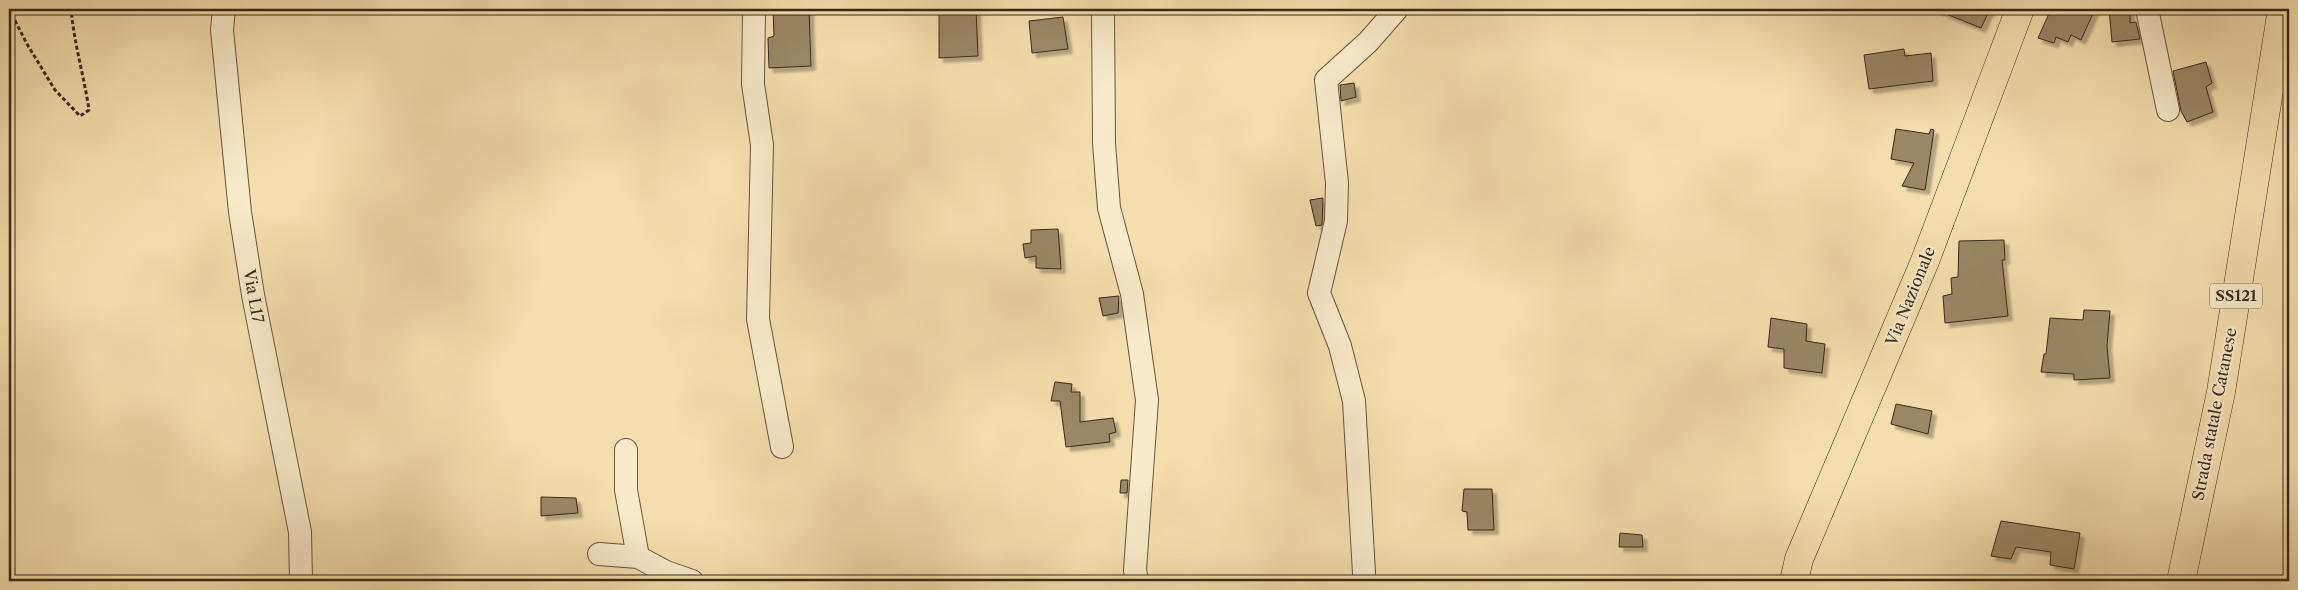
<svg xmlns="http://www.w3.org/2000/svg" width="2298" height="590" viewBox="0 0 2298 590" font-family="'Libre Caslon Text',serif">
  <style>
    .building { fill: #9a8765; stroke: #382918; filter: url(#shadow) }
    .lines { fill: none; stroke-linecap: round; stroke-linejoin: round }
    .minor-casing { stroke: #67563d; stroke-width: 24 }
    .major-casing { stroke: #382918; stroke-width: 29 }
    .path { stroke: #382918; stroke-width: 3; stroke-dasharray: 4 2.5; stroke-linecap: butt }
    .minor { stroke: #f8eaca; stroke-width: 22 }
    .major { stroke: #f5dead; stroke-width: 28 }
    .labels { text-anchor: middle; stroke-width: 4.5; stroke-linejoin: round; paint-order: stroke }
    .shield { fill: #f8eaca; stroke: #72634d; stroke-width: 1 }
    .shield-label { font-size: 15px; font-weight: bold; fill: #382918 }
    .street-label { font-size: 16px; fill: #382918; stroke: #f8eaca }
  </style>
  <defs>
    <filter id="shadow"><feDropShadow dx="4.5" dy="4.5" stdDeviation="1" flood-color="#0004"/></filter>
  </defs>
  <rect width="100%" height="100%" fill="#f5dead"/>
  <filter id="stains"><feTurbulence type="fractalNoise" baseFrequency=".004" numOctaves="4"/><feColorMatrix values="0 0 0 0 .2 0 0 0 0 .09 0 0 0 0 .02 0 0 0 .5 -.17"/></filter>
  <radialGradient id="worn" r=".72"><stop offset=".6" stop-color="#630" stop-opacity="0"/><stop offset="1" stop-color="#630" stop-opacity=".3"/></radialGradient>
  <path class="building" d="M 773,9 L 809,9 L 811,66 L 769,68 L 768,38 L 774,36 Z
    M 939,9 L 976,9 L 978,56 L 939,58 Z
    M 1934,9 L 1990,9 L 1981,28 Z
    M 2051,9 L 2095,9 L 2081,40 L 2071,35 L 2068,42 L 2056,37 L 2054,43 L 2038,38 Z
    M 2109,9 L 2130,9 L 2130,23 L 2136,22 L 2140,39 L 2112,42 Z
    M 1063,17 L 1068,49 L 1032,53 L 1029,21 Z
    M 1904,49 L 1905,56 L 1931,53 L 1933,81 L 1869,89 L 1864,55 Z
    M 2206,62 L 2212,83 L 2206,87 L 2213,112 L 2187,122 L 2181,111 L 2173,71 Z
    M 1354,83 L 1356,97 L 1341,101 L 1340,85 Z
    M 1896,129 L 1929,134 L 1931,129 L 1934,130 L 1925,190 L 1902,186 L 1914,163 L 1891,159 Z
    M 1323,198 L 1322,225 L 1316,226 L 1310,200 Z
    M 1058,229 L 1061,269 L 1036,268 L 1036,256 L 1025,258 L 1023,244 L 1031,243 L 1031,230 Z
    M 2004,240 L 2005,260 L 2002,260 L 2008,316 L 1945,323 L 1943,296 L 1952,294 L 1951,278 L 1958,277 L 1959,241 Z
    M 1119,296 L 1118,313 L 1103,316 L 1099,298 Z
    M 2084,310 L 2110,311 L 2107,346 L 2110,378 L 2074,380 L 2074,374 L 2041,372 L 2044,354 L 2046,354 L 2050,318 L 2083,320 Z
    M 1771,318 L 1807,324 L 1806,341 L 1825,344 L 1822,373 L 1784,368 L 1784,349 L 1768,347 Z
    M 1055,382 L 1072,384 L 1071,392 L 1080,392 L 1080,422 L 1113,418 L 1116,432 L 1109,434 L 1110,442 L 1066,447 L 1060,401 L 1051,401 Z
    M 1896,404 L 1932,411 L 1928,434 L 1891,424 Z
    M 1121,480 L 1128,480 L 1127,493 L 1120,493 Z
    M 1464,489 L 1492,489 L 1494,530 L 1468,530 L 1467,512 L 1462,511 Z
    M 541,497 L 576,498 L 578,513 L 541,516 Z
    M 2001,521 L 2080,533 L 2074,569 L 2050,565 L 2051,552 L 2016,547 L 2011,559 L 1991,556 Z
    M 1620,533 L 1642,535 L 1643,547 L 1619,547 Z"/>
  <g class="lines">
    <g class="minor-casing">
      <path id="minor" d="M 224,9 L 222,30 L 240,212 L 253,295 L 300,532 L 301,581
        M 754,9 L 753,84 L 762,145 L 758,319 L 782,447
        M 1103,9 L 1104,143 L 1109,208 L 1132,294 L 1147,400 L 1135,570 L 1137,581
        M 2147,9 L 2168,110
        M 626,450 L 626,490 L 638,557 L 666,572 L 692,581
        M 599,554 L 638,557
        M 1364,573 L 1354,401 L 1340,346 L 1319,293 L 1336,221 L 1337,183 L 1326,80 L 1368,42 L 1397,9"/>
    </g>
    <g class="major-casing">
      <path id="major" d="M 1794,581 L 1799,559 L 1925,261 L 2020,9
        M 2181,581 L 2221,392 L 2282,9"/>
    </g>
    <path class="path" d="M 9,9 L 27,44 L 55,90 L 80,116 L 89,110 C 84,76 74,43 71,9"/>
    <use href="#minor" class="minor"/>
    <use href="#major" class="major"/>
  </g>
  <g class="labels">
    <rect class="shield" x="2210" y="283.5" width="52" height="25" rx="4"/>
    <g class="shield-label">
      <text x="2236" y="301">SS121</text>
    </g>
    <g class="street-label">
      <text transform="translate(254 296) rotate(80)" y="6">Via L17</text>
      <text transform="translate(1910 296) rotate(-68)" y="6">Via Nazionale</text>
      <text transform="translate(2214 414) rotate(-79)" y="6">Strada statale Catanese</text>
    </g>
  </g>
  <rect width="2298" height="590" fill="none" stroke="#f5dead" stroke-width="30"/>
  <rect x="10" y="10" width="2278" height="570" fill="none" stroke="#382918" stroke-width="2.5"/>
  <rect x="15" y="15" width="2268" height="560" fill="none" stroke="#382918"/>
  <rect width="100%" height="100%" filter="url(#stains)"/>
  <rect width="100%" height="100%" fill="url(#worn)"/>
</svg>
